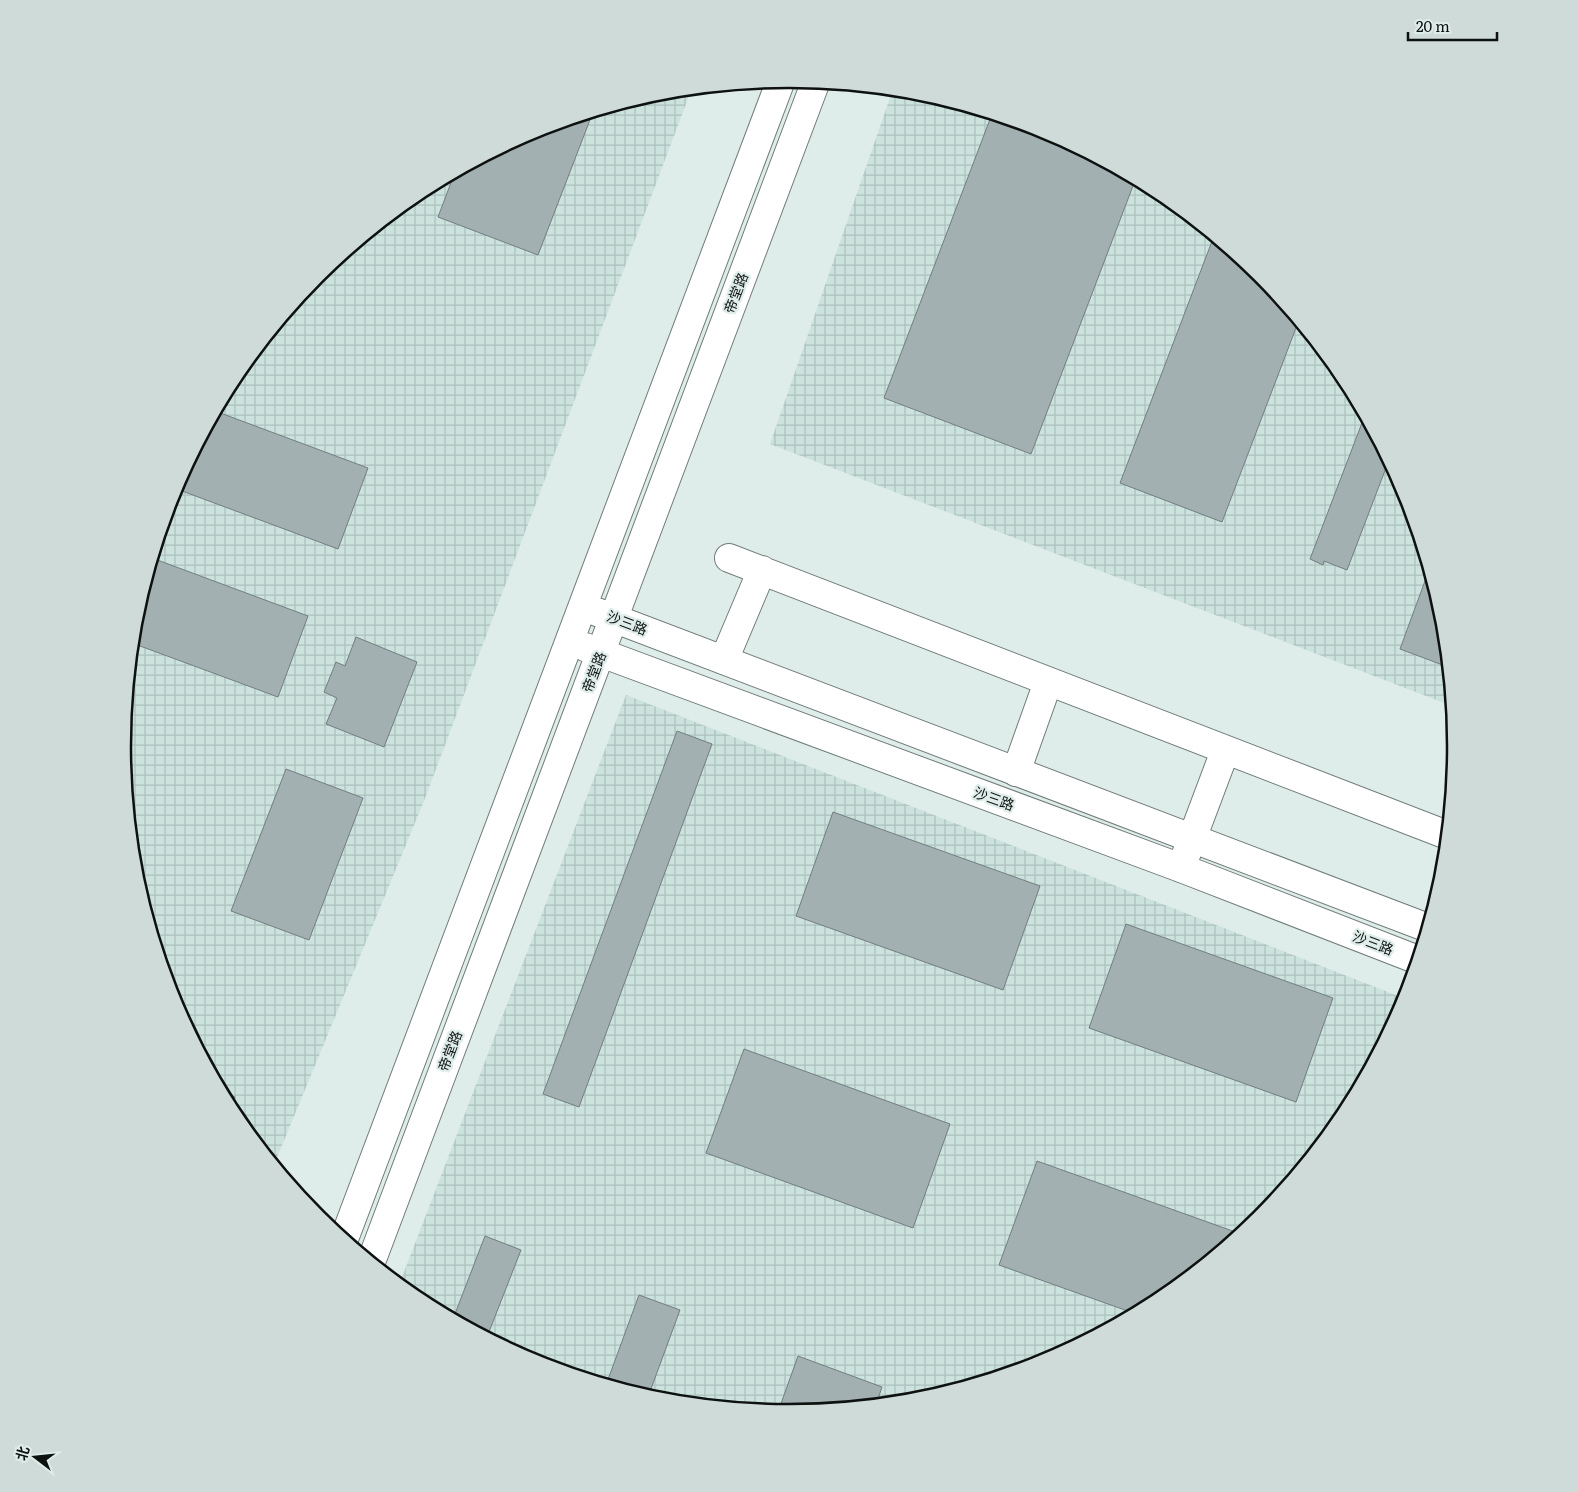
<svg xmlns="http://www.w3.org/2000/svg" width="1578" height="1492" viewBox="0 0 1578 1492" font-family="Literata,'Noto Sans SC',serif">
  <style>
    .industrial { fill: url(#industrial-grid) }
    .building { fill: #a3b0b2; stroke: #727e81 }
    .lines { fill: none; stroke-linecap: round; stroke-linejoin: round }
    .minor-casing { stroke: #707c79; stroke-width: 30 }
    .tertiary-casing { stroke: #707c79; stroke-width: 30 }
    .minor { stroke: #fff; stroke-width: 28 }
    .tertiary { stroke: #fff; stroke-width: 28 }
    .labels { text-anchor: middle; stroke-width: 4.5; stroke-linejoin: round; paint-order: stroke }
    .street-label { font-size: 14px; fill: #0d1110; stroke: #dfedea }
    .rim { fill: none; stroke: #0d1110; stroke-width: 2.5 }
  </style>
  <defs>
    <pattern id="industrial-grid" width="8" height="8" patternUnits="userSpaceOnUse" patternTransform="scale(1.25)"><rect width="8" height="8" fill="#cbe2dd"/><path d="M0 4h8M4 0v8" fill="none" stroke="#adc1bd"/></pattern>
  </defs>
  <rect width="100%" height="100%" fill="#dfedea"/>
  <path class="industrial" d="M 692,88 L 424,801 L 274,1165 L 234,1116 L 172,1001 L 135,876 L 122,746 L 127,690 L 135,616 L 173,490 L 234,375 L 317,274 L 419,191 L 534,129 L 659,92 Z
    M 893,89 L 919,92 L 1045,130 L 1160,191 L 1261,274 L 1344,376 L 1406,491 L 1443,616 L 1452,706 L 770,444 Z
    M 626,695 L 1406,999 L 1405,1002 L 1344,1117 L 1261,1218 L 1159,1301 L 1044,1363 L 919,1400 L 789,1413 L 659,1400 L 533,1362 L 418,1301 L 399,1285 Z"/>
  <path class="building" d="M 593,112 L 538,255 L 438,217 L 455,172 L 534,129 Z
    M 992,114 L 1045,130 L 1136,178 L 1031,454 L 884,398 Z
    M 1214,236 L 1261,274 L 1299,320 L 1222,522 L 1120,483 Z
    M 215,411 L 368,468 L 338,549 L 174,488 Z
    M 1365,415 L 1389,460 L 1347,570 L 1324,561 L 1323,565 L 1310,559 Z
    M 152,558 L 308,616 L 278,697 L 132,643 L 135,616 Z
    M 1429,570 L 1443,616 L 1448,667 L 1400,649 Z
    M 356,637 L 417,662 L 384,747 L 326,724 L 337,698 L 324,692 L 336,662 L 345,666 Z
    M 677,731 L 712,744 L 579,1107 L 543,1094 Z
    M 286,769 L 363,798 L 309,940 L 231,911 Z
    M 833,812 L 1040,886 L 1003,990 L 796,916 Z
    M 1126,924 L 1333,998 L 1296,1102 L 1089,1028 Z
    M 744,1049 L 950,1124 L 913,1228 L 706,1153 Z
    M 221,1091 L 235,1097 L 231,1110 Z
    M 1037,1161 L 1241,1234 L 1159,1301 L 1136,1314 L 999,1265 Z
    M 485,1236 L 521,1250 L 487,1337 L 453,1319 Z
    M 639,1295 L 680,1310 L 648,1397 L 606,1385 Z
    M 798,1356 L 882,1387 L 876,1405 L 789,1413 L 778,1412 Z"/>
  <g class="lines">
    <g class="minor-casing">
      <path id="minor" d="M 729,558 L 1447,835
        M 724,660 L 762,570
        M 1016,772 L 1048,682
        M 1181,868 L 1225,751"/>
    </g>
    <g class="tertiary-casing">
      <path id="tertiary" d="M 597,612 L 1428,928
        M 585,647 L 1181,868 L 1418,960
        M 344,1239 L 781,80
        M 371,1262 L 816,81"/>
    </g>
    <use href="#minor" class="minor"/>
    <use href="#tertiary" class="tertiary"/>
  </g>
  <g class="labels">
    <g class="street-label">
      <text transform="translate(736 293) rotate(-69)" y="5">帝堂路</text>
      <text transform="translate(627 623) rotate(21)" y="5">沙三路</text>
      <text transform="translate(594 672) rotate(-69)" y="5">帝堂路</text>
      <text transform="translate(994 799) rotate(20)" y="5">沙三路</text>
      <text transform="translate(1373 943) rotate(21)" y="5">沙三路</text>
      <text transform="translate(450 1051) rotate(-69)" y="5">帝堂路</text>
    </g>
  </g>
  <path d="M0 0H1578V1492H0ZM131 746a658 658 0 1 1 1316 0a658 658 0 1 1-1316 0Z" fill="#cedbd9" fill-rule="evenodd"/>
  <path class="rim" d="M131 746a658 658 0 1 1 1316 0a658 658 0 1 1-1316 0Z"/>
  <g transform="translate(35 1457) rotate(286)" stroke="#dfedea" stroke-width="4" paint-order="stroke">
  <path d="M0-4L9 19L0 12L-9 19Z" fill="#0d1110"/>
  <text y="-8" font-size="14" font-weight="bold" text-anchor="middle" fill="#0d1110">北</text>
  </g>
  <path d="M1408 32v8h89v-8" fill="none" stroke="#0d1110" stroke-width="2.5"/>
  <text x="1416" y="32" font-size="15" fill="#0d1110" stroke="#dfedea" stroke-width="4" paint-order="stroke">20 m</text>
</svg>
